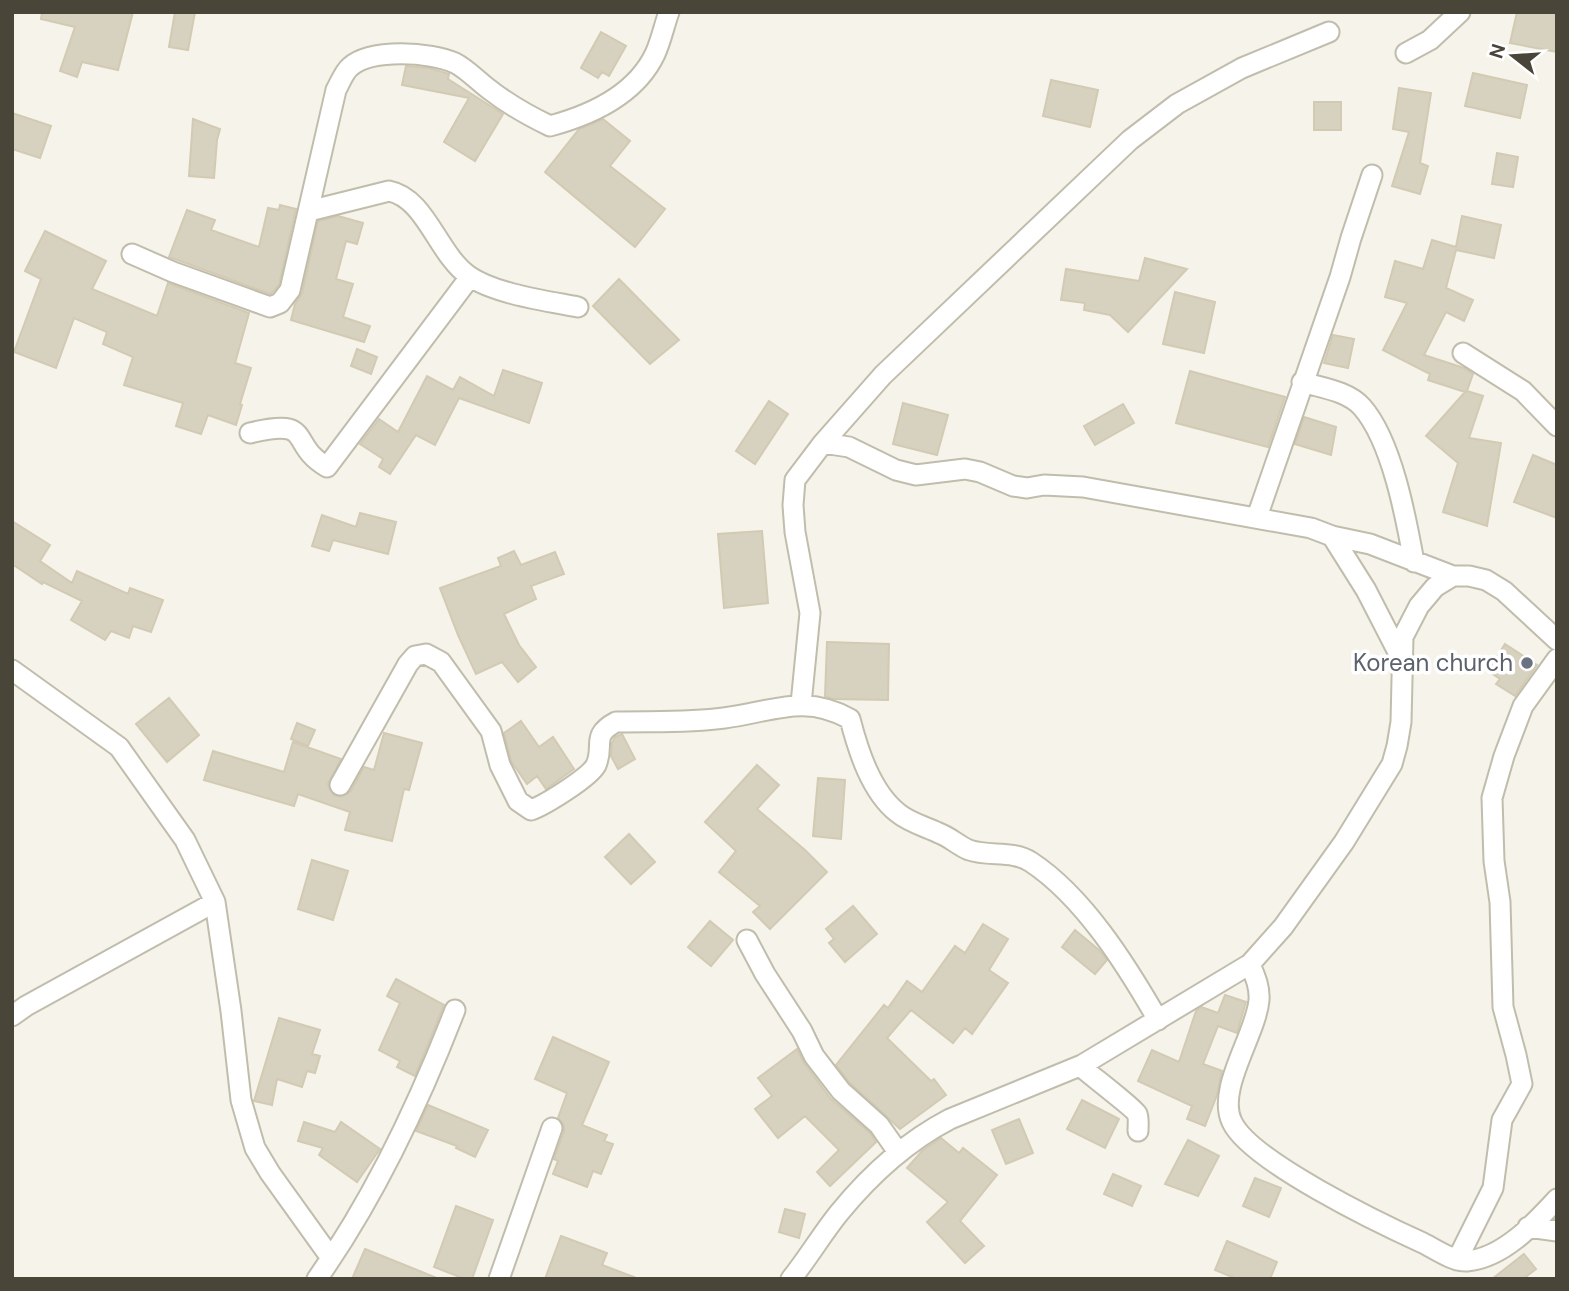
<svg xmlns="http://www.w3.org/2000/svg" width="1569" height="1291" viewBox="0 0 1569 1291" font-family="'DM Sans',sans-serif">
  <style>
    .building { fill: #d7d1bf; stroke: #d2cab2; stroke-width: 2 }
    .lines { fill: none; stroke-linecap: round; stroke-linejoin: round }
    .street-casing { stroke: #c1bdac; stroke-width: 23 }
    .street { stroke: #fff; stroke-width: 19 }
    .worship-dot { fill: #6b7280; stroke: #fff; stroke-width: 2.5 }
    .labels { text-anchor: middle; stroke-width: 7; stroke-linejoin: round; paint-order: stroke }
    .worship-label { font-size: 24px; fill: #5b616d; stroke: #fff; text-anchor: end }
  </style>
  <rect width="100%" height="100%" fill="#f5f3ea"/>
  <path class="building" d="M 42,12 L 133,12 L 118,70 L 82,62 L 77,77 L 60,71 L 75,27 L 41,19 Z
    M 175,12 L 195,12 L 188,50 L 169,47 Z
    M 1517,12 L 1557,12 L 1557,52 L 1510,43 Z
    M 601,32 L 626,46 L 609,76 L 602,72 L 598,78 L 581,68 Z
    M 406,66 L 429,68 L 449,74 L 448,79 L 503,114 L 475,161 L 444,142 L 469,98 L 402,85 Z
    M 1473,73 L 1527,85 L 1520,118 L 1465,106 Z
    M 1051,80 L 1098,90 L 1090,127 L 1043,116 Z
    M 1399,88 L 1431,93 L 1420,163 L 1428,166 L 1420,194 L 1392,186 L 1409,132 L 1393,129 Z
    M 1314,102 L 1341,102 L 1341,130 L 1314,130 Z
    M 12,113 L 51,126 L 40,158 L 12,149 Z
    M 193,119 L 220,129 L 217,140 L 214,178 L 189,176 Z
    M 603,119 L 630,141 L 610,166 L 665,209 L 635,247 L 545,172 L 579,129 Z
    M 1497,153 L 1518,157 L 1513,187 L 1492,184 Z
    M 280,205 L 296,209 L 279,285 L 272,293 L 270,294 L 169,257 L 187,210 L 215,220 L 211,230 L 259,247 L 268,208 L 279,210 Z
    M 338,216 L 363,223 L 357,244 L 346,241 L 336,279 L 353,284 L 343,317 L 370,326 L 364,342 L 291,320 L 295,304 L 302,293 L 318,221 Z
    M 1462,216 L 1501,225 L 1494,258 L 1456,250 L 1446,288 L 1473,300 L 1464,321 L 1446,312 L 1424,355 L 1464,368 L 1473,374 L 1467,391 L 1483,396 L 1469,438 L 1501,443 L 1487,526 L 1443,512 L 1458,463 L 1426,436 L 1465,392 L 1428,380 L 1430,374 L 1383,350 L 1407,303 L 1385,297 L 1395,261 L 1423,269 L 1432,240 L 1456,247 Z
    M 45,231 L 106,261 L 92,289 L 157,316 L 168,283 L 249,313 L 235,363 L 251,368 L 240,404 L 242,405 L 236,425 L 208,415 L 201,434 L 176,426 L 183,403 L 124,385 L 133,357 L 103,344 L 107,332 L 74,318 L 56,368 L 14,352 L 41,279 L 25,271 Z
    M 1145,258 L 1187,269 L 1128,332 L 1110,315 L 1084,310 L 1085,303 L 1061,300 L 1066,269 L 1139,281 Z
    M 619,279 L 679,340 L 650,364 L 593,306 Z
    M 1175,292 L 1215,302 L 1204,353 L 1163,344 Z
    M 1333,335 L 1354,339 L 1348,368 L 1324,363 Z
    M 357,349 L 377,357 L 371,374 L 351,366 Z
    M 503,370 L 542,383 L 529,423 L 459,398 L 435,445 L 416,435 L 390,474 L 379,467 L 383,459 L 360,444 L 379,419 L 398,432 L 427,376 L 453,390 L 460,377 L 494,396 Z
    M 1190,371 L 1285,397 L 1268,447 L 1176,423 Z
    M 769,401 L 788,414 L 755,464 L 736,451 Z
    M 903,403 L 948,415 L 937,455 L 893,444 Z
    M 1123,404 L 1134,423 L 1095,445 L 1084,426 Z
    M 1304,417 L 1336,427 L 1331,455 L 1295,444 Z
    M 1533,455 L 1557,465 L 1557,518 L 1514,502 Z
    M 360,513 L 396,522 L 388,554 L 333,540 L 329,551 L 312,546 L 322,515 L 356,527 Z
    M 12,521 L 50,545 L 40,561 L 72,583 L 77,571 L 128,594 L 130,588 L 163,600 L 151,632 L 133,626 L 129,638 L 111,631 L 105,640 L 71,620 L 82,601 L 43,582 L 42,584 L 12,564 Z
    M 762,531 L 768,603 L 724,608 L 718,534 Z
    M 514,551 L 521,565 L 555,552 L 564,574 L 531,586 L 536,599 L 504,614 L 519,645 L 536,667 L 518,682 L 502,662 L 476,674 L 458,635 L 440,588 L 501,566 L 498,558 Z
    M 827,642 L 889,644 L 888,700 L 833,699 L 825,696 Z
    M 1505,644 L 1537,665 L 1515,696 L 1496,684 L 1500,679 L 1488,671 Z
    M 169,698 L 199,735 L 167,762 L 136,724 Z
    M 521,721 L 539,747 L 553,737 L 574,769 L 546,789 L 537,776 L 527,784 L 511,761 L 504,733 Z
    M 297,723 L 315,730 L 308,746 L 291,739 Z
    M 384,733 L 422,743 L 409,790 L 404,789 L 392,841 L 345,830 L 350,812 L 298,794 L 294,806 L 204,780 L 213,751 L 284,772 L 293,742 L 341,759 L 328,784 L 333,795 L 341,797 L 351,791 L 364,767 L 374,770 Z
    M 622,734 L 635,759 L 618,769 L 611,756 L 612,743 L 615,737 Z
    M 757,765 L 779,785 L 757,809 L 805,850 L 827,872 L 770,929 L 753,912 L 760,906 L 719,872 L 736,851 L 705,822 Z
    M 818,778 L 845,780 L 841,839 L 813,836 Z
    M 629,834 L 655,862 L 631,884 L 605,857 Z
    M 312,860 L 348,871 L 333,920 L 298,909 Z
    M 853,906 L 877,934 L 845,962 L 829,943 L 834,939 L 826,929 Z
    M 710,921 L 733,940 L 711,966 L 688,947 Z
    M 983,924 L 1008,939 L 989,970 L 1008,983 L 972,1034 L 965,1028 L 953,1043 L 911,1010 L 887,1038 L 931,1081 L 934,1079 L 946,1095 L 900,1129 L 850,1083 L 836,1065 L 884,1005 L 888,1008 L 907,981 L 922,992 L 955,946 L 965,953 Z
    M 1075,930 L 1099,950 L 1107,960 L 1095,974 L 1062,947 Z
    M 396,979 L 444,1005 L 415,1076 L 397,1067 L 400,1061 L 379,1050 L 400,1003 L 387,996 Z
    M 1225,995 L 1246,1002 L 1237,1033 L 1218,1026 L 1203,1064 L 1222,1071 L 1217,1095 L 1205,1126 L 1187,1119 L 1192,1106 L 1138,1081 L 1152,1050 L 1179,1062 L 1196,1011 L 1201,1007 L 1218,1013 Z
    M 279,1018 L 320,1030 L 312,1054 L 320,1056 L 315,1073 L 307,1071 L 302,1087 L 277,1079 L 272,1105 L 254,1101 Z
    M 553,1037 L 609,1062 L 582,1125 L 607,1135 L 604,1141 L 613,1144 L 601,1174 L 593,1171 L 587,1187 L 553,1174 L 558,1161 L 554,1159 L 564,1131 L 564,1125 L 558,1118 L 567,1093 L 535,1079 Z
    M 797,1049 L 804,1063 L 831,1099 L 870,1133 L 876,1142 L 830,1186 L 817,1172 L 839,1150 L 805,1116 L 778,1138 L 755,1109 L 772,1096 L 758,1078 Z
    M 1082,1100 L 1119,1119 L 1105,1148 L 1067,1129 Z
    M 428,1105 L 488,1130 L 475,1157 L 456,1148 L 457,1146 L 416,1131 Z
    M 1019,1119 L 1033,1153 L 1006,1164 L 992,1130 Z
    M 304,1122 L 335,1132 L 341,1122 L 380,1149 L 357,1182 L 319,1155 L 323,1148 L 298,1141 Z
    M 941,1138 L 959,1153 L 963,1148 L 997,1175 L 960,1221 L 984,1246 L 965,1263 L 927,1222 L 948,1202 L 907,1168 L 922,1151 Z
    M 1188,1140 L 1219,1156 L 1198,1196 L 1165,1184 Z
    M 1113,1174 L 1141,1186 L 1132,1206 L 1104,1194 Z
    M 1255,1178 L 1281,1188 L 1269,1217 L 1243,1206 Z
    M 456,1206 L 493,1220 L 472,1279 L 465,1279 L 434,1267 Z
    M 785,1209 L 805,1214 L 799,1238 L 779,1232 Z
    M 561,1236 L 607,1253 L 602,1265 L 634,1277 L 633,1279 L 545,1279 Z
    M 1227,1241 L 1277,1262 L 1270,1279 L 1237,1279 L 1215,1270 Z
    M 365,1249 L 437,1278 L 436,1279 L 352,1279 Z
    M 1524,1254 L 1536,1269 L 1523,1279 L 1492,1279 Z"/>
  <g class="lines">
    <g class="street-casing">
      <path id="street" d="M 1406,53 L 1430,40 L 1460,12
        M 309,211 L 389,191 C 426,198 438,255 469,276 C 495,294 547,301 578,307
        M 132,254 L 173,272 L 270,307 L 280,303 L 290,290 L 336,90 C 340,83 344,72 350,67 C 371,48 431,52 455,63 C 467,69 479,82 490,90 C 508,104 529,116 550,126 C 591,115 636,94 655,54 C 661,41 664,26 669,12
        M 1463,353 L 1523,391 L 1557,426
        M 1302,382 C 1322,388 1348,391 1362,407 C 1392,441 1406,518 1414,562
        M 250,433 C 316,417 287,444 327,467 L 470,277
        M 823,443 L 849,447 L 896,470 L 916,475 L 965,469 L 980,472 L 1013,486 L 1027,488 L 1044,485 L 1083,487 L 1311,528 L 1332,536 L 1366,590 L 1401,658
        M 1257,517 L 1340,277 L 1351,238 L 1372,175
        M 1332,536 L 1370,544 L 1453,576
        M 12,670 L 119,747 L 185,840 L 215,902 L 231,1011 L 241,1100 L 255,1148 L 270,1173 L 331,1258
        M 801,704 L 810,613 L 795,532 L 793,505 L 795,480 L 823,443 L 883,375 L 1130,140 L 1177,104 L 1242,68 L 1329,32
        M 340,785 L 408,664 L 415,656 L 426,654 L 441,662 L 491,731 L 500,765 L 518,801 L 531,810 C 545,805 590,777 596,765 C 605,745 590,736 616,722 C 652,721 689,723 724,718 C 772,712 804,693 850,719 C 858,750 871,792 898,813 C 910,823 927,827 941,834 C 951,838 959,846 969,850 C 989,857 1013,850 1031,862 C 1084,897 1127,966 1158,1020
        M 747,940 L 765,974 L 802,1031 L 814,1056 L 841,1091 L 879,1125 L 898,1152
        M 1250,964 C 1255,976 1260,987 1259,1000 C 1256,1035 1216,1089 1232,1122 C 1250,1161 1381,1224 1423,1243 C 1435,1249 1453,1262 1467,1261 C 1503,1258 1534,1224 1557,1199
        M 12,1016 L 26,1006 L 215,902
        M 1080,1066 C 1089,1074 1134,1108 1137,1114 C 1139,1118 1138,1126 1138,1131
        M 1528,1227 L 1557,1231
        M 1457,1260 L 1493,1188 L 1502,1120 L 1522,1084 L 1516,1055 L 1503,1007 L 1500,902 L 1494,861 L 1492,798 L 1504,756 L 1523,706 L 1557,659
        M 317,1279 C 375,1197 419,1103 455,1010
        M 499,1279 L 552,1128
        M 791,1279 C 808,1258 822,1234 839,1213 C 870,1175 906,1142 950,1119 L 1082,1065 L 1250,964 L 1283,927 L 1344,842 L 1392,764 L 1397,746 L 1401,722 L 1403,637 L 1419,606 L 1435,587 L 1453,576 L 1469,576 L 1486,580 L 1504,591 L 1557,640"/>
    </g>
    <use href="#street" class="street"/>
  </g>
  <circle class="worship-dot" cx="1527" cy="663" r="7"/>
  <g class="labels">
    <g class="worship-label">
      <text x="1513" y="671">Korean church</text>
    </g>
  </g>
  <rect width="1569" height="1291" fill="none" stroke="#494538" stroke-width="28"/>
  <g transform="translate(1513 56) rotate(287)" stroke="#ffffff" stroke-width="5" paint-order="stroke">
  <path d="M0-5L12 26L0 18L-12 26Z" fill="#494538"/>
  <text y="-10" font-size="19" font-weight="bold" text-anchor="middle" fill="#494538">N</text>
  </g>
</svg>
